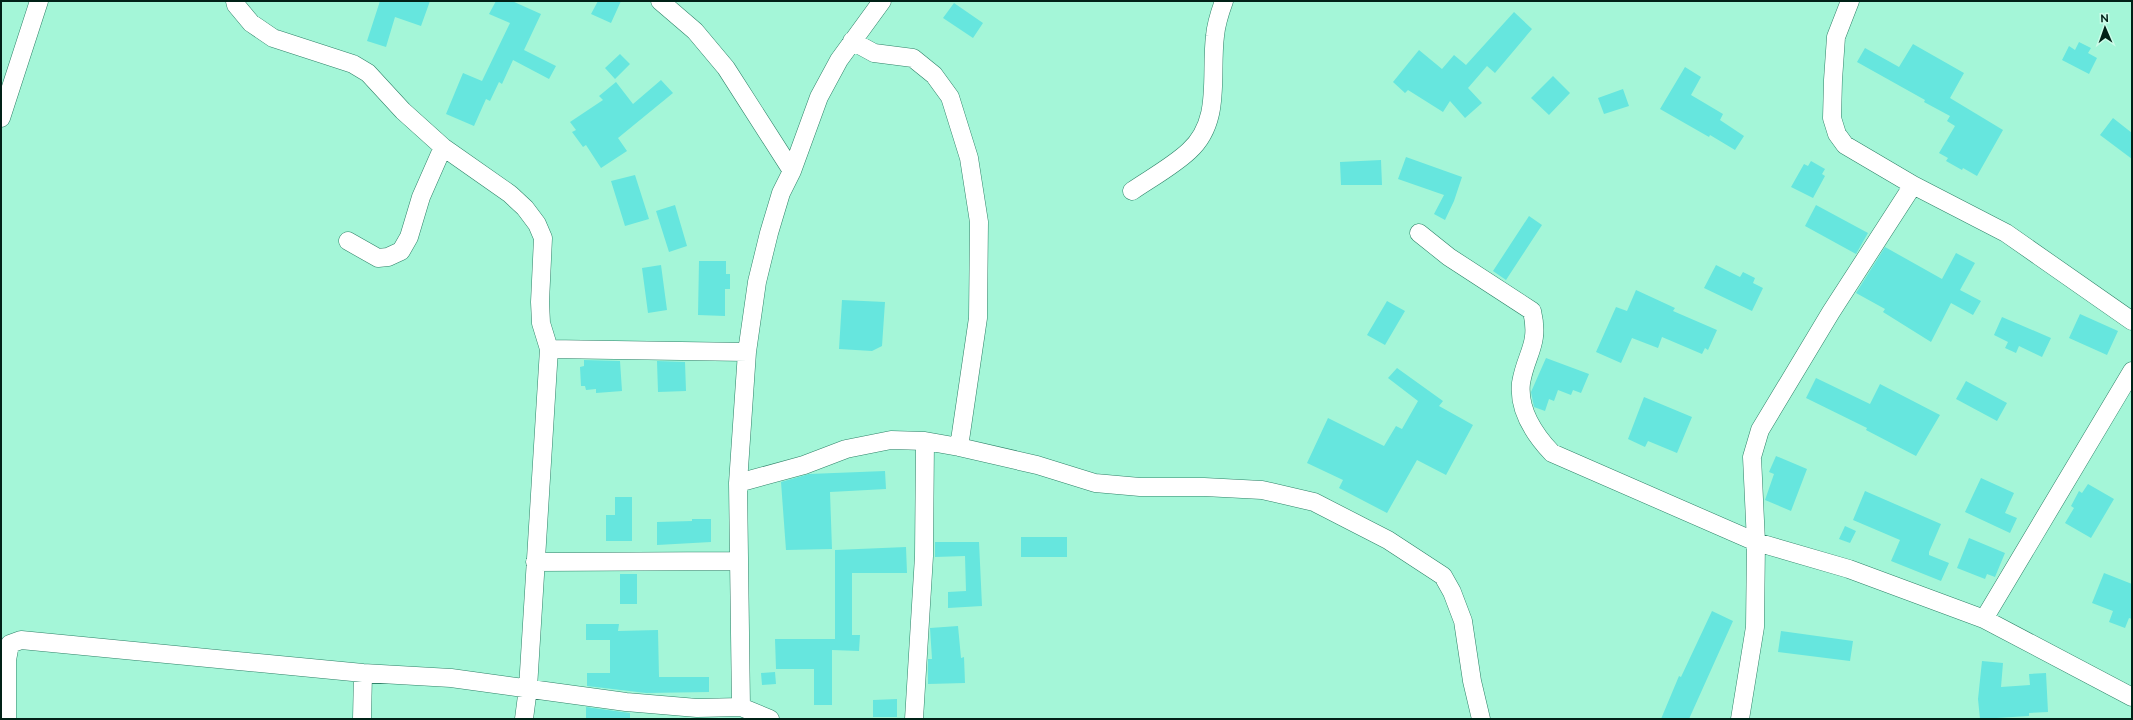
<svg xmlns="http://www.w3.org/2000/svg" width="2133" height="720" viewBox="0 0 2133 720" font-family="Raleway,sans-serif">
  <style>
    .building { fill: #66e6de }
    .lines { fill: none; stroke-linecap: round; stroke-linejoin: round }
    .street-casing { stroke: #2e8268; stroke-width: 19 }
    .street { stroke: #fff; stroke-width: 18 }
  </style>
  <rect width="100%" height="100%" fill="#a4f6d8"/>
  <path class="building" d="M 380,1 L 430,1 L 421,26 L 395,17 L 386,47 L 367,41 Z
    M 496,1 L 512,1 L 541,14 L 524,50 L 556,66 L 549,79 L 513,60 L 502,84 L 499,82 L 490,101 L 486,99 L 474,126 L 446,114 L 463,73 L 482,81 L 510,23 L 489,14 Z
    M 598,1 L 621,1 L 611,23 L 591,14 Z
    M 954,3 L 983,23 L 973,38 L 943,18 Z
    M 1514,12 L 1532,29 L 1495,73 L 1487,66 L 1468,88 L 1482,103 L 1465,118 L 1450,101 L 1443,112 L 1408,90 L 1405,93 L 1393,82 L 1419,50 L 1442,69 L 1454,55 L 1466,65 Z
    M 2079,42 L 2091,48 L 2088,53 L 2097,58 L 2089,74 L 2062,60 L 2069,46 L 2075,50 Z
    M 1913,44 L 1964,73 L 1950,98 L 2003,130 L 1977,176 L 1963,168 L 1962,170 L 1946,161 L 1948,158 L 1939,153 L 1955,126 L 1947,121 L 1950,116 L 1924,102 L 1925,100 L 1857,62 L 1865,48 L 1899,67 Z
    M 620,54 L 630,64 L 615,79 L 605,68 Z
    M 1685,67 L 1701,77 L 1691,95 L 1723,114 L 1720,120 L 1744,136 L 1735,150 L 1710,135 L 1709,137 L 1660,109 Z
    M 1553,76 L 1570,93 L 1549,115 L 1531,98 Z
    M 661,80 L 673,93 L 618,138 L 627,151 L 601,168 L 586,145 L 583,147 L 572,132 L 576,130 L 570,122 L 603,100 L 599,96 L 616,82 L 633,104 Z
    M 1623,89 L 1629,106 L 1604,114 L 1598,98 Z
    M 2113,118 L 2132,133 L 2132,159 L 2100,135 Z
    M 1406,157 L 1462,177 L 1454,201 L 1445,220 L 1434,214 L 1444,195 L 1398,179 Z
    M 1381,160 L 1382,185 L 1341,185 L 1340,162 Z
    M 1811,161 L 1825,169 L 1822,174 L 1825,176 L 1813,198 L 1791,187 L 1804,164 L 1808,166 Z
    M 635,175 L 649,219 L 625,226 L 611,181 Z
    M 675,205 L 687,246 L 669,252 L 656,211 Z
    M 1816,205 L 1868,233 L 1856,254 L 1805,226 Z
    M 1529,216 L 1542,225 L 1506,280 L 1493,271 Z
    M 1885,247 L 1942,279 L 1956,253 L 1975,263 L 1960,290 L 1981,301 L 1973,315 L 1951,303 L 1931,342 L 1883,312 L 1885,309 L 1856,293 Z
    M 699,261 L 726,261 L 726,274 L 730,274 L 730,289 L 725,289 L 725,316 L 698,315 Z
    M 661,265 L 667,310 L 648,313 L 642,268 Z
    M 1716,265 L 1740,277 L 1743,272 L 1755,278 L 1753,283 L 1763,288 L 1752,311 L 1704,288 Z
    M 1636,290 L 1675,308 L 1673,311 L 1717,330 L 1708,350 L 1705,348 L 1702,354 L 1662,337 L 1658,348 L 1632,338 L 1621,363 L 1596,352 L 1616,307 L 1627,311 Z
    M 842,300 L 885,302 L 882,346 L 872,351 L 839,349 Z
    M 1387,301 L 1405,311 L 1385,345 L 1367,335 Z
    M 2080,314 L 2118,331 L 2107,355 L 2069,338 Z
    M 2002,317 L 2051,338 L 2042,357 L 2019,346 L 2016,353 L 2005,348 L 2008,342 L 1994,335 Z
    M 1546,358 L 1589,374 L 1581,393 L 1573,390 L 1571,395 L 1558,390 L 1554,401 L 1549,399 L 1545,411 L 1534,407 L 1531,392 Z
    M 584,360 L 620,361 L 622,391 L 596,393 L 596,389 L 586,390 L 585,386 L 581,386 L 580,367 L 584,366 Z
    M 657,361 L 685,362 L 686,391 L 658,392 Z
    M 1397,368 L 1443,401 L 1439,406 L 1473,425 L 1446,475 L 1417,460 L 1387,513 L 1339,488 L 1343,480 L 1307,463 L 1328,418 L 1384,446 L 1396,426 L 1402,429 L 1418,401 L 1388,378 Z
    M 1816,378 L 1870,404 L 1880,384 L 1940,415 L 1916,456 L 1866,430 L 1867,428 L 1806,398 Z
    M 1966,381 L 2007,403 L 1997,421 L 1956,399 Z
    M 1644,397 L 1692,417 L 1677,453 L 1648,441 L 1645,447 L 1628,439 Z
    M 1776,456 L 1807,469 L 1791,511 L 1765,500 L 1774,474 L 1769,472 Z
    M 885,471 L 886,489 L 830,492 L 832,549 L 786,550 L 781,482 L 809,474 Z
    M 1981,478 L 2014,493 L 2005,513 L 2017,518 L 2010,533 L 1965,512 Z
    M 2088,484 L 2114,499 L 2091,538 L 2065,523 L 2074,508 L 2071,506 L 2079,491 L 2082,493 Z
    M 1865,491 L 1941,524 L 1929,552 L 1929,555 L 1949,563 L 1941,581 L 1891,561 L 1900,540 L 1853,520 Z
    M 615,497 L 632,497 L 632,541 L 606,541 L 606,515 L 615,515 Z
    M 692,519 L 711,519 L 711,542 L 657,545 L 657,522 L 692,521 Z
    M 1845,526 L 1856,531 L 1850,543 L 1839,539 Z
    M 1021,537 L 1067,537 L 1067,557 L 1021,557 Z
    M 1969,538 L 2005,553 L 1995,577 L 1987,574 L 1985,579 L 1957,568 Z
    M 935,542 L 979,542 L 982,606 L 948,608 L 948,592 L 966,591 L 965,556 L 935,557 Z
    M 906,547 L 907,573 L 852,573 L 852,635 L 860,635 L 859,651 L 832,650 L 832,705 L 814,705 L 814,669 L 776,669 L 775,639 L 835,639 L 835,550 Z
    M 2104,573 L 2132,584 L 2132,619 L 2129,618 L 2125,628 L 2109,622 L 2113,611 L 2092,603 Z
    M 620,574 L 637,574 L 637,604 L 620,604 Z
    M 1712,611 L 1733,621 L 1689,719 L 1661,719 L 1679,676 L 1681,677 Z
    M 586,624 L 619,624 L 618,631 L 658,630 L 659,677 L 709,677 L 709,692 L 646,693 L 587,686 L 587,673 L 610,673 L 610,640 L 586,640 Z
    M 958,626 L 961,658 L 964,657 L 965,683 L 928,684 L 928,659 L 932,659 L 930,628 Z
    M 1781,631 L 1853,641 L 1850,661 L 1778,652 Z
    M 1982,661 L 2003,663 L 2001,687 L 2030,685 L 2029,674 L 2046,673 L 2048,712 L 2029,713 L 2029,716 L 1980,719 L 1978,699 Z
    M 775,672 L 776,684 L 762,685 L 761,673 Z
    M 897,699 L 897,717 L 873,717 L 873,700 Z
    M 586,707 L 630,713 L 630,719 L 586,719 Z"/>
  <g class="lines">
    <g class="street-casing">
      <path id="street" d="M 235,1 L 236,5 L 251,23 L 273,38 L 353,64 L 368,73 L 403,111 L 443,147 L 510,194 L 525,208 L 537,224 L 543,238 L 540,302 L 541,323 L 549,349 L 528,688 L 524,719
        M 660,1 L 695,31 L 726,68 L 792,171
        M 1850,1 L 1836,37 L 1833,80 L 1832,118 L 1837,134 L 1845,145 L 1913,185 L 2006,233 L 2132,321
        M 852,41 L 874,53 L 913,58 L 934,75 L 950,97 L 969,158 L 979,222 L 978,318 L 959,447
        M 1,118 L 39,1
        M 1132,191 C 1151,178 1173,166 1189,151 C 1222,121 1210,76 1215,36 C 1216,24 1220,12 1224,1
        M 1419,233 L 1449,257 L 1532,311 C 1540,345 1526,353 1521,383 C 1518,410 1535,435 1552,453 L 1756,542 L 1849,569 L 1984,619 L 2132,697
        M 348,241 L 378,258 L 388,257 L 401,251 L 409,237 L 421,197 L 443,147
        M 549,349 L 747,352
        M 738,483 L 804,465 L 846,449 L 891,440 L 925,441 L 959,447 L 1037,465 L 1095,483 L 1140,487 L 1204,487 L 1262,490 L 1314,502 L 1388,540 L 1443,576 L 1452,592 L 1463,621 L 1472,681 L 1481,719
        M 535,562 L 739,561
        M 1984,619 L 2132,371
        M 741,707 L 738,483 L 747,352 L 757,282 L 769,233 L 781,193 L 792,171 L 819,97 L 839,60 L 882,1
        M 7,719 L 7,660 L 10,644 L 21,640 L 363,673 L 451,678 L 626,702 L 697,708 L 741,707 L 770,719
        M 362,719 L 363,673
        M 914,719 L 924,556 L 925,441
        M 1740,719 L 1755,627 L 1756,542 L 1752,457 L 1760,430 L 1831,312 L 1913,185"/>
    </g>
    <use href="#street" class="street"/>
  </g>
  <rect width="2133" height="720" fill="none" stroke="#002117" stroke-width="4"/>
  <g transform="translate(2105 28) rotate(358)" stroke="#ccfce9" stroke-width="3" paint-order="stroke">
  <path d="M0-3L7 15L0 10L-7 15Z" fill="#002117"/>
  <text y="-6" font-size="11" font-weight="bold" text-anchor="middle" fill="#002117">N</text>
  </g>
</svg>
